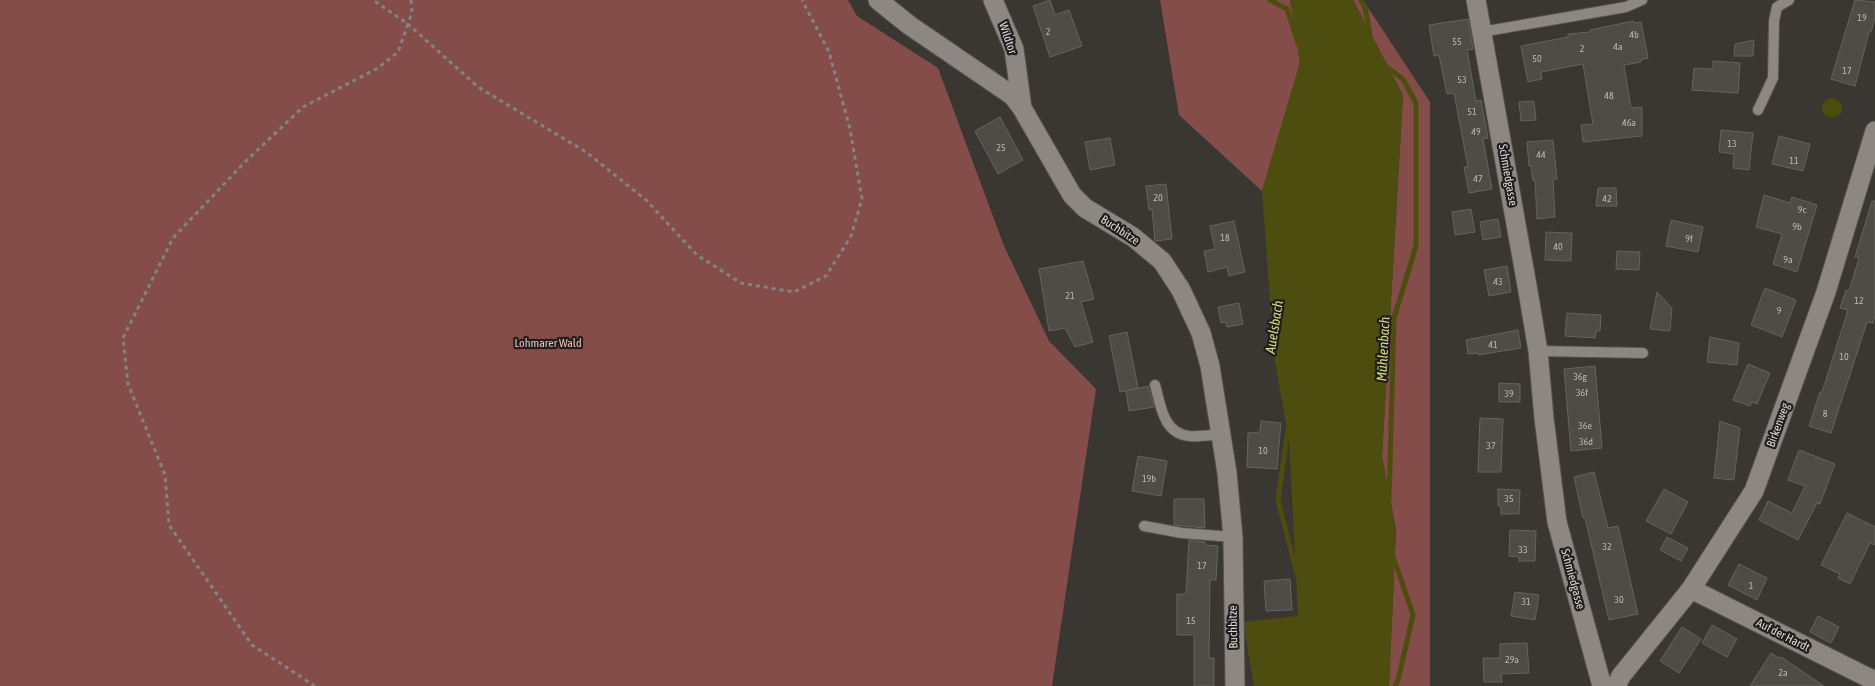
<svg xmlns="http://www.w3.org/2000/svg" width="1875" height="686" viewBox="0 0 1875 686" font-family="'Asap Condensed',sans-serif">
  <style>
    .green { fill: #844d49 }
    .water { fill: #4c4d0f }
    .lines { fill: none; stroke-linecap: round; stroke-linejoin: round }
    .stream { stroke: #4c4d0f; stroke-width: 5 }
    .building { fill: #4e4c47; stroke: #65635e }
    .service-casing { stroke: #55524f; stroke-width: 12 }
    .minor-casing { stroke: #55524f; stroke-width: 21 }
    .path { stroke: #85827f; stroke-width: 3; stroke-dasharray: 4 4; stroke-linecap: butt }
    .service { stroke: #8c8783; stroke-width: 10 }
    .minor { stroke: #8c8783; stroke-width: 19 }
    .labels { text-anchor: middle; stroke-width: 4.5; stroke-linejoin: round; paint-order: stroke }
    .number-label { font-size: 10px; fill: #b8b6b2 }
    .street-label { font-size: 12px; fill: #dbd9d6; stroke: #1f1e1c }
    .park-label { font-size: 12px; fill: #f5bcb7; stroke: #1f1e1c }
    .water-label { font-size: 14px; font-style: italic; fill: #d7da83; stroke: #1f1e1c }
  </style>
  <rect width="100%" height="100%" fill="#3a3632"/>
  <path class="green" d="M 0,0 L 848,0 L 857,16 L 938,68 L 1004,246 L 1049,341 L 1096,389 L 1052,686 L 0,686 Z
    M 1160,0 L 1290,0 L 1300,63 L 1262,191 L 1179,115 Z
    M 1353,0 L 1363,0 L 1430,102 L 1430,686 L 1389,686 L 1396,530 L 1382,456 L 1403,95 Z"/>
  <path class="water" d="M 1290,0 L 1353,0 L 1403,95 L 1382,456 L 1396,530 L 1389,686 L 1254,686 L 1243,622 L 1298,616 L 1289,441 L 1274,357 L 1262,191 L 1300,63 Z
    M1822 108a10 10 0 1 1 20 0a10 10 0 1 1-20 0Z"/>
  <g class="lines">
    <path class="stream" d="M 1270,0 L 1287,9 L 1298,43
      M 1361,0 L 1365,7 L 1370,35
      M 1384,65 L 1403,79 L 1416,103 L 1416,246 L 1394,318 L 1389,501
      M 1288,428 L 1278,500 L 1297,574
      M 1393,556 L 1413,615 L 1398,680 L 1395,686"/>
  </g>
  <path class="building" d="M 1050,0 L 1055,15 L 1069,10 L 1082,46 L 1050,57 L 1033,6 Z
    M 1855,0 L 1875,2 L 1875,18 L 1871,32 L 1869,32 L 1855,86 L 1831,79 Z
    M 1468,19 L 1473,49 L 1467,50 L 1476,101 L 1481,100 L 1488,138 L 1483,139 L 1492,189 L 1469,193 L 1464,167 L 1468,167 L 1454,93 L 1447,94 L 1439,55 L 1434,56 L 1429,25 Z
    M 1633,21 L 1634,23 L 1641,22 L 1648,58 L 1640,60 L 1641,62 L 1624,65 L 1631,108 L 1642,107 L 1642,136 L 1583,142 L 1581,125 L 1593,124 L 1583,64 L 1541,72 L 1542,79 L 1528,82 L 1521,46 L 1568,37 L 1568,34 L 1590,32 L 1590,30 Z
    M 1754,40 L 1753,56 L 1734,56 L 1735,44 Z
    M 1713,61 L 1740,63 L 1738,93 L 1692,90 L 1694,68 L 1713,69 Z
    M 1534,101 L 1536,120 L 1521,121 L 1519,102 Z
    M 1000,117 L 1023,160 L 998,174 L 975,131 Z
    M 1721,130 L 1753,133 L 1749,170 L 1733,168 L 1734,154 L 1719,152 Z
    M 1779,136 L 1810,144 L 1803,171 L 1772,164 Z
    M 1110,138 L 1115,165 L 1090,170 L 1085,142 Z
    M 1553,140 L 1557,179 L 1553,179 L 1555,217 L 1537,219 L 1535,181 L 1533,181 L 1531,166 L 1529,166 L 1527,142 Z
    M 1166,184 L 1172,239 L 1155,241 L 1152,209 L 1149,210 L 1146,186 Z
    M 1598,188 L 1616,188 L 1617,206 L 1596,206 Z
    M 1764,195 L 1790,203 L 1792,197 L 1817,205 L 1797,272 L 1773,264 L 1782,234 L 1756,227 Z
    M 1872,201 L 1875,201 L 1875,316 L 1873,323 L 1867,322 L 1831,433 L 1809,426 L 1820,392 L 1822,392 L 1848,310 L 1840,308 L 1846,290 L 1849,291 L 1859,258 L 1855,257 Z
    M 1471,209 L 1475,232 L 1455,235 L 1452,212 Z
    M 1498,219 L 1501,237 L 1483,240 L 1480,222 Z
    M 1671,220 L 1703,227 L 1698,252 L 1666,246 Z
    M 1234,221 L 1245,272 L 1229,276 L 1227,267 L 1208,272 L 1204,251 L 1215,249 L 1210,226 Z
    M 1546,232 L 1572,233 L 1571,261 L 1545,260 Z
    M 1617,251 L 1640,252 L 1639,270 L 1616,269 Z
    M 1083,261 L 1094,299 L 1081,302 L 1093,342 L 1075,347 L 1065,328 L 1049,331 L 1039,269 Z
    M 1507,266 L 1511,292 L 1489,296 L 1484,270 Z
    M 1765,288 L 1796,300 L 1782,337 L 1751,325 Z
    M 1657,292 L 1672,308 L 1670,331 L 1650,329 Z
    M 1239,303 L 1243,324 L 1227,327 L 1226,322 L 1221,323 L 1218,307 Z
    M 1567,313 L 1601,315 L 1600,331 L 1596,331 L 1595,338 L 1565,336 Z
    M 1518,330 L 1521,348 L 1478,355 L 1478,353 L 1468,354 L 1466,340 Z
    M 1127,332 L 1138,388 L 1120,392 L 1109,336 Z
    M 1710,337 L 1739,343 L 1737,365 L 1707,362 Z
    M 1748,364 L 1770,373 L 1757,404 L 1752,402 L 1750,406 L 1733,400 Z
    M 1595,366 L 1602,448 L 1571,451 L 1564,369 Z
    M 1499,383 L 1520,384 L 1520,402 L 1499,402 Z
    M 1148,386 L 1154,407 L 1129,411 L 1126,391 Z
    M 1480,418 L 1503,419 L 1501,472 L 1478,472 Z
    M 1261,421 L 1281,423 L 1277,469 L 1247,467 L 1248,433 L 1260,432 Z
    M 1720,421 L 1740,428 L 1734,480 L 1714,478 Z
    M 1799,450 L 1835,464 L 1820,504 L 1817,503 L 1798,540 L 1759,520 L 1768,501 L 1792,513 L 1805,486 L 1788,480 Z
    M 1138,456 L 1167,461 L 1161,496 L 1132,491 Z
    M 1594,472 L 1608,528 L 1618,526 L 1638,614 L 1609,620 L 1585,518 L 1583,518 L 1574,477 Z
    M 1498,489 L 1520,490 L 1519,514 L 1501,514 L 1501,506 L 1498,506 Z
    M 1664,489 L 1688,502 L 1671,534 L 1646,521 Z
    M 1174,499 L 1204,499 L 1205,528 L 1174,525 Z
    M 1847,513 L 1875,527 L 1875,545 L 1870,543 L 1850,584 L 1838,578 L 1840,574 L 1821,565 Z
    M 1510,530 L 1536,531 L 1535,561 L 1519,561 L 1519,557 L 1509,556 Z
    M 1667,537 L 1688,548 L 1681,561 L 1660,550 Z
    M 1189,540 L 1205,542 L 1205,545 L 1218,546 L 1216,580 L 1210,580 L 1209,658 L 1214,658 L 1214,686 L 1194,686 L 1194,635 L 1177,635 L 1177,594 L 1186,594 Z
    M 1739,564 L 1767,578 L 1757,600 L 1728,585 Z
    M 1290,579 L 1292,610 L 1266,611 L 1264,581 Z
    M 1515,592 L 1539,595 L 1535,620 L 1511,616 Z
    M 1818,616 L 1839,627 L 1831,643 L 1810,632 Z
    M 1712,625 L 1737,639 L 1727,657 L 1702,643 Z
    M 1682,627 L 1701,639 L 1679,673 L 1660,661 Z
    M 1527,643 L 1529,673 L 1501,674 L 1502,682 L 1484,682 L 1483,658 L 1500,658 L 1500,644 Z
    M 1771,653 L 1779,658 L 1781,657 L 1824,686 L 1750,686 Z"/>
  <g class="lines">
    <g class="service-casing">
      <path id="service" d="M 1481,32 L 1626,7 L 1642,0
        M 1758,110 L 1773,78 L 1774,21 L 1777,7 L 1789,0
        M 1538,351 L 1643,353
        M 1155,385 C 1161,406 1163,433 1189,436 C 1199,437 1211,435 1221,434
        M 1144,526 L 1182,533 L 1233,537"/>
    </g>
    <g class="minor-casing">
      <path id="minor" d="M 878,0 L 909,25 L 1013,96 L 1022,108 L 1072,195 L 1085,208 L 1133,237 L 1162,261 L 1181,290 L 1201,333 L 1210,366 L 1227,473 L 1233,537 L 1235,686
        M 993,0 L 1014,49 L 1022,108
        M 1476,0 L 1529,297 L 1538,351 L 1544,418 L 1557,522 L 1602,686
        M 1691,589 L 1875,681
        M 1616,686 L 1621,676 L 1691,589 L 1754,491 L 1826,292 L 1875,131"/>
    </g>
    <path class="path" d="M 411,0 L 412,12 L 408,24 L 478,87 L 586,152 L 646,200 L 697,255 L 741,283 L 794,292 L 826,276 L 851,236 L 862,199 L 850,129 L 829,52 L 802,0
      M 315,686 L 252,645 L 169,525 L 165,475 L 128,384 L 123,338 L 173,238 L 244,163 L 303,107 L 378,68 L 398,52 L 408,24 L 373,0"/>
    <use href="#service" class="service"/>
    <use href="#minor" class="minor"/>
  </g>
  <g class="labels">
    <g class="number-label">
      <text x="1862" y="21">19</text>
      <text x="1048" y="35">2</text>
      <text x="1634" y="38">4b</text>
      <text x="1457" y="45">55</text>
      <text x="1618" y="50">4a</text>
      <text x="1582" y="52">2</text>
      <text x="1537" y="62">50</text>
      <text x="1847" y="74">17</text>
      <text x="1462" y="83">53</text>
      <text x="1609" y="99">48</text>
      <text x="1472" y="115">51</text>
      <text x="1629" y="126">46a</text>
      <text x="1476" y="135">49</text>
      <text x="1732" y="147">13</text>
      <text x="1001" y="151">25</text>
      <text x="1541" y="158">44</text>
      <text x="1794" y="164">11</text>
      <text x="1478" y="182">47</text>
      <text x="1158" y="201">20</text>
      <text x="1607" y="202">42</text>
      <text x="1802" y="213">9c</text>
      <text x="1797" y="230">9b</text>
      <text x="1225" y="241">18</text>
      <text x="1689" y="242">9f</text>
      <text x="1558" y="250">40</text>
      <text x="1788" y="263">9a</text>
      <text x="1498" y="285">43</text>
      <text x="1070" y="299">21</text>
      <text x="1859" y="304">12</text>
      <text x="1779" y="314">9</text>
      <text x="1493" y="348">41</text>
      <text x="1844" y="360">10</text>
      <text x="1580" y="380">36g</text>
      <text x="1582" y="396">36f</text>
      <text x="1509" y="397">39</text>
      <text x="1825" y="417">8</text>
      <text x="1585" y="429">36e</text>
      <text x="1586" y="445">36d</text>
      <text x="1491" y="449">37</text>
      <text x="1263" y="454">10</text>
      <text x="1149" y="482">19b</text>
      <text x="1509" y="502">35</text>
      <text x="1607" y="550">32</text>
      <text x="1523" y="553">33</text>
      <text x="1202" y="569">17</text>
      <text x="1751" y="589">1</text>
      <text x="1619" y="603">30</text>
      <text x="1526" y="605">31</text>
      <text x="1191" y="624">15</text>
      <text x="1512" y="663">29a</text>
      <text x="1783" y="676">2a</text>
    </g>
    <g class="street-label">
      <text transform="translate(1008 38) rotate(71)" y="4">Wildtor</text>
      <text transform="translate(1508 175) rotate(80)" y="4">Schmiedgasse</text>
      <text transform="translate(1120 230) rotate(33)" y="4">Buchbitze</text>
      <text transform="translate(1778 425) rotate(-70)" y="4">Birkenweg</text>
      <text transform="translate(1573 579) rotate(75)" y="4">Schmiedgasse</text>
      <text transform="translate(1233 627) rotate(-91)" y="4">Buchbitze</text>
      <text transform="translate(1783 635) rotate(27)" y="4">Auf der Hardt</text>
    </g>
    <g class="park-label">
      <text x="548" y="347">Lohmarer Wald</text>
    </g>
    <g class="water-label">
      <text transform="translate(1274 327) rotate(-81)" y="5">Auelsbach</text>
      <text transform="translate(1383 349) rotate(-87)" y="5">Mühlenbach</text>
    </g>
  </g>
</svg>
